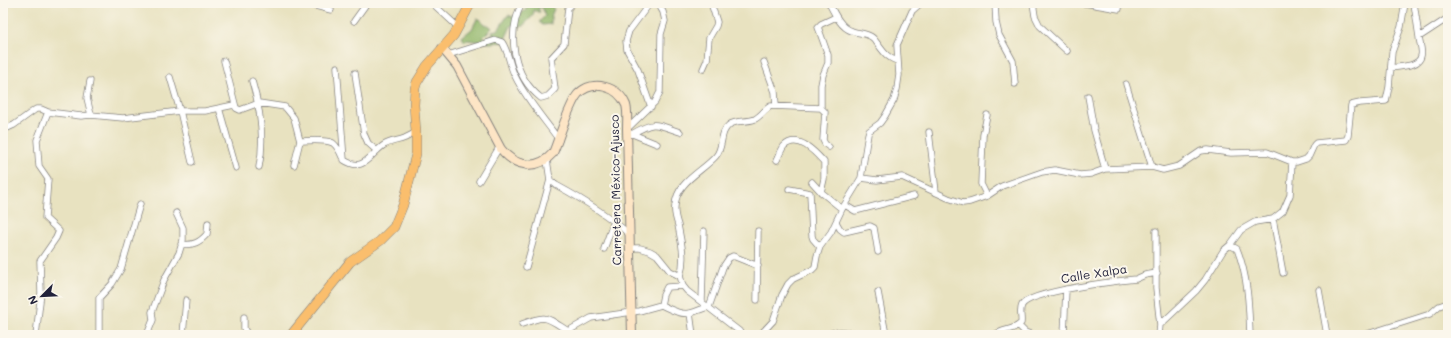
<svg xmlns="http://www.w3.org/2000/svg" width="1451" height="338" viewBox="0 0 1451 338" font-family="Mali,sans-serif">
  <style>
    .forest { fill: #93b76b; stroke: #5a6c53 }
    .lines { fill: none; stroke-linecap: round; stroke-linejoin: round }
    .minor-casing { stroke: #85827e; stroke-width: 7 }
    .secondary-casing { stroke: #85827e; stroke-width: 10 }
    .primary-casing { stroke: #85827e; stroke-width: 10 }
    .minor { stroke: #fff; stroke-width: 5.5 }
    .secondary { stroke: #fde5c5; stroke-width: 8 }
    .primary { stroke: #fabe6d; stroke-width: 9 }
    .labels { text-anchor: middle; stroke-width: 4; stroke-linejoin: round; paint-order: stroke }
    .street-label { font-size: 12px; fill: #22223b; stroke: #fbf7ec }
  </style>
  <rect width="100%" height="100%" fill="#fbf7ec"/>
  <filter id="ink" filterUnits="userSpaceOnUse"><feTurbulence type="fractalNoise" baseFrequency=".025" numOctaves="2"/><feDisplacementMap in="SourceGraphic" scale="8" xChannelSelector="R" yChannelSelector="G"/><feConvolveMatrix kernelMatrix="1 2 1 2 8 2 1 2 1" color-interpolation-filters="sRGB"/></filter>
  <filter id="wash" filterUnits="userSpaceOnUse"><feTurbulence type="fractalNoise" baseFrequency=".012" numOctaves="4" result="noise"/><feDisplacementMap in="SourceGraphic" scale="16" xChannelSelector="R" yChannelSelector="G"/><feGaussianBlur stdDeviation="0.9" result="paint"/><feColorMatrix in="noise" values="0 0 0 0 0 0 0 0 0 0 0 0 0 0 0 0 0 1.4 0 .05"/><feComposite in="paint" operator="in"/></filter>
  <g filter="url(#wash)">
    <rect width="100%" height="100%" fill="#e8e2c0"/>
    <path class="forest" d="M 527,3 L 550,3 L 550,5 L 554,9 L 551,16 L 551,24 L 543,25 L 539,22 L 545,16 L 542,7 L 538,8 L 540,12 L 538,12 L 534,10 C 534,19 526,20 524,26 L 519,27 L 517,23 L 511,26 L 505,39 L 502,38 L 503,42 L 490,43 L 467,40 L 465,42 L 462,37 L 472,29 L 477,19 L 480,19 L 485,24 L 490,26 L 492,28 L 483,37 L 486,38 L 493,34 L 492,31 L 498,30 L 508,15 L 513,17 L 526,10 Z"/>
  </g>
  <g filter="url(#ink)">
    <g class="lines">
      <g class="minor-casing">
        <path id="minor" d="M 304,3 L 331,10
          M 432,3 L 458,27
          M 522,3 C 506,35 513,76 541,98 L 548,96 L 555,89 L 551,58 L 564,44 L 568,8 L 573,3
          M 650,3 L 629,31 L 626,41 L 627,50 L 638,70 L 651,107
          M 829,3 C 834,13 841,28 852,31 C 860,34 866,32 873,38 C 881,47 885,58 898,61
          M 995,3 L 996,22 L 999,35 L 1013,61 L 1015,84
          M 1033,3 L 1035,16 L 1040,26 L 1067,51
          M 1084,3 L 1119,9
          M 1414,3 L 1419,37
          M 354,21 L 367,3
          M 448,55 L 496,40 L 502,42 C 509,52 509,65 515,76 C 526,99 544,119 559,140
          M 224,61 L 236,108 L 240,110 L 259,103 L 285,107 L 294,118 L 300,141 L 294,165
          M 764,62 L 775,92 L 776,106
          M 337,67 L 344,160 C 364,173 369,155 384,145 C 390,141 398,141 405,138 C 409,136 413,134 416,132
          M 1391,68 C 1400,66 1419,67 1421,56 C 1423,50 1419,42 1419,37 L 1448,18
          M 703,69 L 707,60 L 709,38 L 716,26 L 717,22 L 711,3
          M 355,73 L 364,134 L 368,143 L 377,151
          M 170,77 L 180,111 L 192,162
          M 90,81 L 87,98 L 91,115
          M 252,81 C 260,108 265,139 259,167
          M 1126,84 L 1152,167
          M 1088,96 L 1094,130 L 1105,169
          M 219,108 L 236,168
          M 821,108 L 825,112 L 823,140 L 825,144 L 829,147
          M 987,115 L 983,135 L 981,184 L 987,196
          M 627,129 L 655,102 L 660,92 L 661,34 L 665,21 L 663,12 L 658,3
          M 3,130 L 14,125 L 36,109 L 41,109 L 48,112 L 81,116 L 91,115 L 123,118 L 180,111 L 205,111 L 234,105
          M 929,132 L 936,192
          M 630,133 L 657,144
          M 632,134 C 656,120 655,124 680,132
          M 300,141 C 308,141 325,139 333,143 C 337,146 340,152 342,157
          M 547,160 L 550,180 L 556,185 C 582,199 607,214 629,234
          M 777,160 C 779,156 781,150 784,146 C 798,133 815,152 824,162 L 824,179 L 821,192
          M 861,178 L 877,180 L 902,177 L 948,198 L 963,203 L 970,202 L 987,196 L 1002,186 L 1042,172 L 1055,170 L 1080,175 L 1091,174 L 1105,169 L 1152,167 L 1163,170 L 1179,166 L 1201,151 L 1208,150 L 1231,153 L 1267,152 L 1292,162 L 1297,162 L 1306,159 L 1309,156 L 1314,145 L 1316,143 L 1346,140 L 1348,136 L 1351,105 L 1360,103 L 1386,101 L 1389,87 L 1392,52 L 1401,27 L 1405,3
          M 479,181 L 500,146
          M 812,182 L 821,192 L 842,209
          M 789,189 L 810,193 L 812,236 L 813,239 L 820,247
          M 845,205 L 855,211 L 914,196
          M 1273,219 L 1283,273
          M 836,222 L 840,229 L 844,232 L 870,226 L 874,228 L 878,252
          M 1156,231 L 1156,288 L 1160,325 L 1159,335
          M 181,244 C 193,246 200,242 207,234 L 208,223
          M 1230,245 L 1237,249 C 1248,276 1249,306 1250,335
          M 630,248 L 640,248 L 650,251 L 657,255 L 670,271 L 680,276 L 683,286 L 687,291 L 739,331 L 742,335
          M 604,249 L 614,221
          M 526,267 L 550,180
          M 680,276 C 686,258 681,242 678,225 C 676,219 674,212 675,206 C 676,182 702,172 716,156 C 724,147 719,133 729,125 C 736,119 746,123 755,119 C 761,116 765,109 771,106 L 821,108 L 821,85 L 823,75 L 828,63 L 828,55 L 818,27 L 821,24 L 836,17
          M 1319,290 L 1327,335
          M 878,292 L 886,335
          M 757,300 L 758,231
          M 702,302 L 704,231
          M 661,305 C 670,309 680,315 690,313 C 696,312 702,308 709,307 L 723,267 L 729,258 L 733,256 L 758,266
          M 661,305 L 663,295 L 667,287 L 683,286
          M 690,313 L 693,335
          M 244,317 L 244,328 L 247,335
          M 522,324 C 547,314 546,317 568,331
          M 1160,325 L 1196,291 L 1205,280 L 1223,251 L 1230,245 L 1241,230 L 1255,222 L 1273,219 L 1283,211 L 1290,195 L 1292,162
          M 1019,326 L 1025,332 L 1033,335
          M 36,335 L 41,293 L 40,261 L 56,238 L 59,231 L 45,218 L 48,179 L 39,166 L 37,140 L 48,112
          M 98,335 L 99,332 L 99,298 L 112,284 L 121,269 L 140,204
          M 147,335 L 153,320 L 152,312 L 164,280 L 179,253 L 183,240 L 183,228 L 176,213
          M 183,335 L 186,300
          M 564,335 L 568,331 L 591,318 L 639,311 L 661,305
          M 760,335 L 773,321 L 782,295 L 788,284 L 793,279 L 812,270 L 815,267 L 817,256 L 820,247 L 831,232 L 842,209 L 861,178 L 868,134 L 869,131 L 880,123 L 885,116 L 894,100 L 897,89 L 899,75 L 897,45 L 912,11 L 921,3
          M 824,335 C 833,333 844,329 852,335
          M 995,335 C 1003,328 1014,331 1021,323 C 1022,317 1019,311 1022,305 C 1031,291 1117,281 1136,279 L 1145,275 L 1157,273
          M 1064,335 L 1066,289
          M 1364,335 L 1430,314 L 1439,306 L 1448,303"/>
      </g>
      <g class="secondary-casing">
        <path id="secondary" d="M 442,48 L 457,66 L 501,149 C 515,167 537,171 553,153 C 559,139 569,104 578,94 C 593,79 618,86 626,105 C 628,112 627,122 627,129 L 632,335"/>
      </g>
      <g class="primary-casing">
        <path id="primary" d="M 291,335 L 350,262 L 380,241 L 394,227 L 403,205 L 416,154 L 416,132 L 414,105 L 415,88 L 417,82 L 427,66 L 454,35 L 471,3"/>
      </g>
      <use href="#minor" class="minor"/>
      <use href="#secondary" class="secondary"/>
      <use href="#primary" class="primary"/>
    </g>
  </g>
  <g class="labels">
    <g class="street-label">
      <text transform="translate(616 190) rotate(-91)" y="4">Carretera México-Ajusco</text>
      <text transform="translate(1094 274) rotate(-9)" y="4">Calle Xalpa</text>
    </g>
  </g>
  <rect width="1451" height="338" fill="none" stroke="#fbf7ec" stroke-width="16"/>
  <g transform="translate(42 296) rotate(246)" stroke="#fbf7ec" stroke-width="3" paint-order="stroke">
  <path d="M0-3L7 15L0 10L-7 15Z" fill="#22223b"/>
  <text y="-6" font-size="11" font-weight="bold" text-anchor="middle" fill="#22223b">N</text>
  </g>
</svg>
